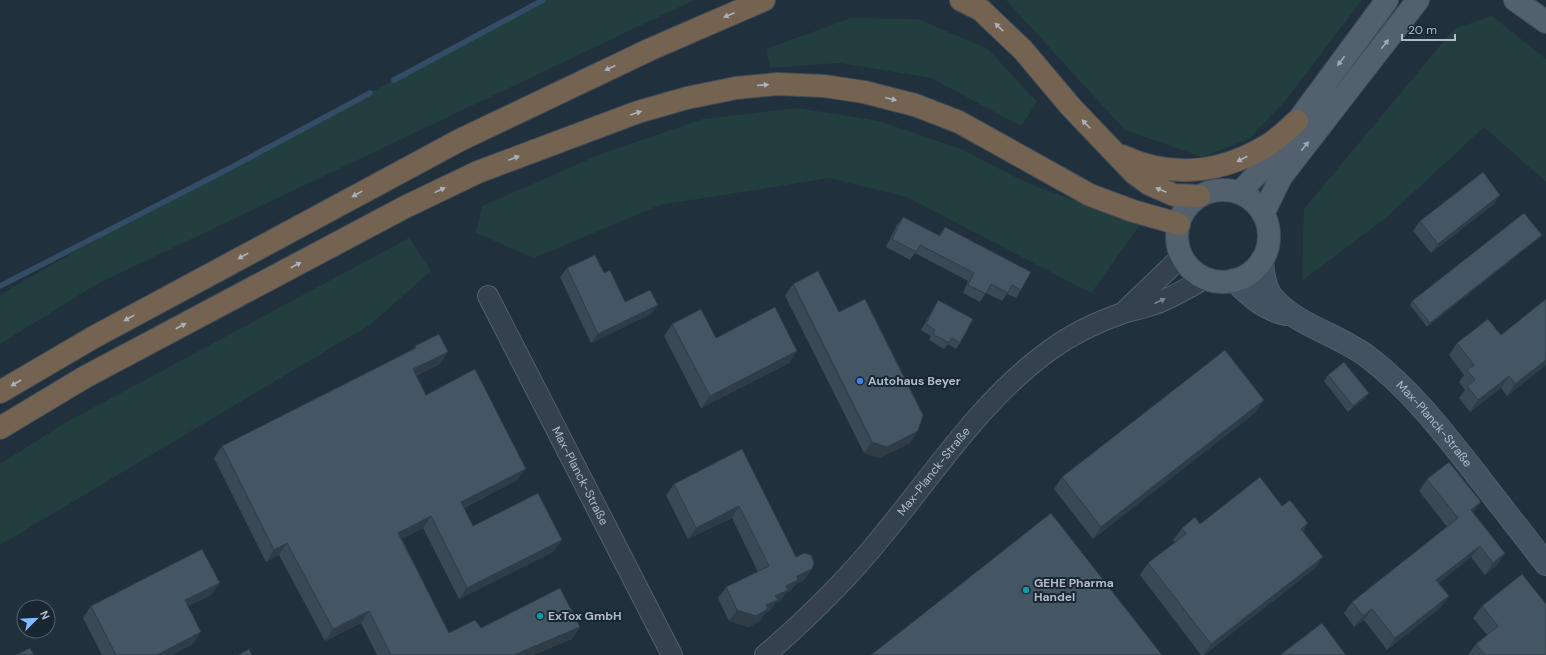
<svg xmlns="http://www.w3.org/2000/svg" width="1546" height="655" viewBox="0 0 1546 655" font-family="'DM Sans',sans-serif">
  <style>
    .green { fill: #233e3e }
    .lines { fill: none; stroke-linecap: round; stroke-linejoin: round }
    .stream { stroke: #344d66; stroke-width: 5.5 }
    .street-casing { stroke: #535f6b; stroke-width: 22 }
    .secondary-casing { stroke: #535f6b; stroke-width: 24 }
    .primary-casing { stroke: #414d59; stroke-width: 24 }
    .highway-casing { stroke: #404c58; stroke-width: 24 }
    .street { stroke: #35414d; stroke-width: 20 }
    .secondary { stroke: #435161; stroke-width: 22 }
    .primary { stroke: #53606e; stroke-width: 22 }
    .highway { stroke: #746351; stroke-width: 22 }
    .wall { fill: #3a4956 }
    .shaded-wall { fill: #303c46 }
    .building { fill: #445564; stroke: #303c46 }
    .oneway { fill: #aab3bd }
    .oneway2 { fill: #9daab7 }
    .oneway3 { fill: #798591 }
    .shop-dot { fill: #3f7fe0; stroke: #1a2632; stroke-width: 1.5 }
    .culture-dot { fill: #0f9aa8; stroke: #1a2632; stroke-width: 1.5 }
    .labels { text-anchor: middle; stroke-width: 4; stroke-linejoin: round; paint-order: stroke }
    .poi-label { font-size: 12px; font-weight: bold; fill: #b0bcc9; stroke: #1a2632; text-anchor: start }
    .street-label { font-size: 12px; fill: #b0bcc9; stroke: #1a2632 }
  </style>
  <rect width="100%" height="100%" fill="#21303d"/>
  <path class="green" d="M 543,0 L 694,0 L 97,284 L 0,344 L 0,295 L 79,249 Z
    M 1006,0 L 1362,0 L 1285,101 L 1249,139 L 1202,157 L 1125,130 Z
    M 1492,16 L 1546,59 L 1546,182 L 1484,127 L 1387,217 L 1302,281 L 1304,209 L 1454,29 Z
    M 851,18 L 918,19 L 988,49 L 1037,102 L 1021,126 L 931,78 L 839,63 L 770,68 L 766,49 Z
    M 797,108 L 879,121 L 961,149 L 1025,182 L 1140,225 L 1091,293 L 907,197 L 829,178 L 660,205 L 534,258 L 476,233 L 482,206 L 601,154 L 703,119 Z
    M 409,238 L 431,271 L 371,324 L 0,545 L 0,464 L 65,423 Z"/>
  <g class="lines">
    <path class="stream" d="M 394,80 L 543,0
      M 0,286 L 232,167 L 370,93"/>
    <g class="street-casing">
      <g id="street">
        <path id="s1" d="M 488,296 L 672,655"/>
        <path d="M 1126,310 L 1182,256"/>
        <path id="s2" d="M 765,655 C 808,618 848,579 883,535 C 936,471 982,399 1050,350 C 1072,334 1097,322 1123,313 C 1133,310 1144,308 1155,304 C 1172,298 1189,287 1206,278"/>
      </g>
    </g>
    <g class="secondary-casing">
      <g id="secondary">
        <path id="s3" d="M 1262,260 C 1263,272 1264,288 1273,298 C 1296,325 1339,335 1368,357 C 1410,389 1441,429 1473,470 C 1497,501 1522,533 1546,564"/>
        <path d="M 1234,280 C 1250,296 1263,309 1286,314"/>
      </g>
    </g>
    <g class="primary-casing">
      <path id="primary" d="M 1515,0 L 1546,22
        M1177 236a46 46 0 1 1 92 0a46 46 0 1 1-92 0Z
        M 1239,193 L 1263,168 L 1387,0
        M 1263,214 L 1281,177 L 1418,0"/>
    </g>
    <g class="highway-casing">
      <path id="highway" d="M 961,0 L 981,10 L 1023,50 L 1071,107 L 1134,173 L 1149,184 L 1174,195 L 1199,196
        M 1122,156 C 1172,179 1222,173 1268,145 C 1279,138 1288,129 1297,121
        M 0,392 L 94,337 L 460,140 L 651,49 L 764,0
        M 0,428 L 85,377 L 405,207 L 478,172 L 638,112 L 687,98 L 736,88 L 777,84 L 824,86 L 864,92 L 915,105 L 959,122 L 1090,195 L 1133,211 L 1179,224"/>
    </g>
    <use href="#street" class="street"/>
    <use href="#secondary" class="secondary"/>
    <use href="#primary" class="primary"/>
    <use href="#highway" class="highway"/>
  </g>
  <path class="wall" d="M 1500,195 L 1494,204 L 1431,253 L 1413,231 L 1420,221 Z
    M 903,217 L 939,235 L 945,227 L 1021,290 L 1016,298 L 1007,294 L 1002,301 L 986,293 L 980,302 L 963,293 L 968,281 L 915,253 L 910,260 L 886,247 L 897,225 Z
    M 1542,235 L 1539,238 L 1427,327 L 1410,305 L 1412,301 Z
    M 567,268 L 604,273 L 625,302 L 658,305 L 651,314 L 591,343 L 560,277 Z
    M 793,284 L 839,312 L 910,443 L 879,458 L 864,453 L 785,296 Z
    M 1546,299 L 1546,365 L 1507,396 L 1501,388 L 1470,412 L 1459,398 L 1465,390 L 1459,382 L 1464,375 L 1449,355 L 1457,343 L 1501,335 Z
    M 938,300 L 960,343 L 956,349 L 948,344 L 944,349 L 929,340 L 931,336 L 921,330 L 934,307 Z
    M 672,324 L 716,338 L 797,351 L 789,363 L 701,408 L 664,336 Z
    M 415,346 L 440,364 L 416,376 L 426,395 L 517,480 L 464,508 L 473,526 L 562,540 L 553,552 L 459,599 L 423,528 L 402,539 L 449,633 L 481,628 L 580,627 L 572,639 L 533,655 L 377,655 L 361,623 L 325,641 L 279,555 L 266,562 L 214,458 L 222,446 L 413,349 Z
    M 1328,375 L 1369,393 L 1364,399 L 1348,412 L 1324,381 Z
    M 1264,400 L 1256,412 L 1093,539 L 1054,489 L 1062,477 Z
    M 742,449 L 796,557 L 812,569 L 804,580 L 795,585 L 790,591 L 786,593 L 780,601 L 775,603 L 770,611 L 765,613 L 760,621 L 748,627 L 729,621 L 718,598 L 726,587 L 758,572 L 732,518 L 688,539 L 666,495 L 674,484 Z
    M 1427,479 L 1473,512 L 1505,553 L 1497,565 L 1485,575 L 1471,557 L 1439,583 L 1449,596 L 1440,608 L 1387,650 L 1364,620 L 1354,627 L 1344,613 L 1352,602 L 1447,527 L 1419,491 Z
    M 1282,506 L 1308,523 L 1303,531 L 1323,557 L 1314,569 L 1204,655 L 1201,655 L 1140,575 L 1148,563 L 1175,542 L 1173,540 L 1182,528 Z
    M 220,583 L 211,595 L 188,606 L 193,644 L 172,655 L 102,655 L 83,618 L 91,606 Z
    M 1482,606 L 1546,655 L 1468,655 L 1476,644 L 1487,635 L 1473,618 Z"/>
  <path class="shaded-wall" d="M 1500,195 L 1494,204 L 1431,253 L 1438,244 Z
    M 1542,235 L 1539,238 L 1427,327 L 1430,323 Z
    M 658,305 L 651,314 L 591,343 L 598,334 Z
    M 797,351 L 789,363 L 701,408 L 710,396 Z
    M 448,352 L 440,364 L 405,381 L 413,369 Z
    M 1546,360 L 1546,365 L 1507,396 L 1515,384 Z
    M 1509,376 L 1501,388 L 1470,412 L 1478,400 Z
    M 1369,393 L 1364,399 L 1348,412 L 1353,406 Z
    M 1264,400 L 1256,412 L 1093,539 L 1101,527 Z
    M 918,431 L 910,443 L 879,458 L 864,453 L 872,442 Z
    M 526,469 L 517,480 L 452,513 L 461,502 Z
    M 1481,502 L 1472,514 L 1471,510 Z
    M 739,506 L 732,518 L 688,539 L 696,528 Z
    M 431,516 L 423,528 L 390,545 L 398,533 Z
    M 1308,523 L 1299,535 L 1301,529 Z
    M 562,540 L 553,552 L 459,599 L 467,588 Z
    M 287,543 L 279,555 L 266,562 L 274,550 Z
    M 1480,546 L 1471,557 L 1428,592 L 1436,580 Z
    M 1505,553 L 1497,565 L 1485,575 L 1493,563 Z
    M 1323,557 L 1314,569 L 1203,655 L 1211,644 Z
    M 812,569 L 804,580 L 795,585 L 790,591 L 786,593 L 780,601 L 775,603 L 770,611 L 765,613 L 760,621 L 748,627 L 729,621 L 737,610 L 766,605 L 786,586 L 797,576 Z
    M 220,583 L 211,595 L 176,612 L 185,600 Z
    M 1449,596 L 1440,608 L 1387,650 L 1395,638 Z
    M 1372,609 L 1364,620 L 1354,627 L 1363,616 Z
    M 369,611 L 361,623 L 325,641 L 333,629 Z
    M 580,627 L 572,639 L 533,655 L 514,655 Z
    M 201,632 L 193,644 L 172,655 L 157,655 Z"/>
  <path class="building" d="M 1483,172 L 1500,195 L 1438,244 L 1420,221 Z
    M 1524,213 L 1542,235 L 1430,323 L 1412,301 Z
    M 903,217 L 940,236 L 945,227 L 1031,272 L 1021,290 L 1012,285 L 1008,293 L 991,284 L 986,294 L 968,285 L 974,273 L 920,245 L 916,252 L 892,239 Z
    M 595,255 L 604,273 L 610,270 L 625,302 L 650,290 L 658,305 L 598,334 L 567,268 Z
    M 818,271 L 839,312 L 865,299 L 923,415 L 918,431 L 887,447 L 872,442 L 793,284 Z
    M 1546,299 L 1546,360 L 1515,384 L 1509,376 L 1478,400 L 1467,386 L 1475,380 L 1467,370 L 1474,365 L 1457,343 L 1488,319 L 1501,335 Z
    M 938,300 L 973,319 L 960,343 L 952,338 L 949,343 L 933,334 L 935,330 L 926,324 Z
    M 775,307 L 797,351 L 710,396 L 672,324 L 701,309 L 716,338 Z
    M 439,334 L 448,352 L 413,369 L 426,395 L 475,369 L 526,469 L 461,502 L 473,526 L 538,493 L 562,540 L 467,588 L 431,516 L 398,533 L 449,633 L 475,620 L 481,628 L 560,588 L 580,627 L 514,655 L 391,655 L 369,611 L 333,629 L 287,543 L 274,550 L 222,446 L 416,348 L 415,346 Z
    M 1225,350 L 1264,400 L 1101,527 L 1062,477 Z
    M 1344,362 L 1369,393 L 1353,406 L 1328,375 Z
    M 742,449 L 796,557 L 804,553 L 811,555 L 814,563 L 812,569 L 797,576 L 798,580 L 786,586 L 788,590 L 775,596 L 778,600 L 766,605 L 768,609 L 756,616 L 737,610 L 726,587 L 769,566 L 739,506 L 696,528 L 674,484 Z
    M 1449,462 L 1481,502 L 1471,510 L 1505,553 L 1493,563 L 1480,546 L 1436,580 L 1449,596 L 1395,638 L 1372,609 L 1363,616 L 1352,602 L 1458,518 L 1427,479 Z
    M 1260,477 L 1282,506 L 1290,500 L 1308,523 L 1301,529 L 1323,557 L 1211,644 L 1148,563 L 1186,534 L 1182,528 L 1195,517 L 1200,524 Z
    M 1051,513 L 1162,655 L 871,655 Z
    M 202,549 L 220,583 L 185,600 L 201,632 L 157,655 L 116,655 L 91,606 Z
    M 1522,574 L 1546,604 L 1546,655 L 1485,655 L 1476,644 L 1498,626 L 1482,606 Z
    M 1322,623 L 1346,655 L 1280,655 Z
    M 30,648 L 34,655 L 16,655 Z
    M 249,649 L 252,655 L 238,655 Z"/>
  <defs><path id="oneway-solid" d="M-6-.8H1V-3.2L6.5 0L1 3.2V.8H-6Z"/></defs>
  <g class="oneway">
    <use href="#oneway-solid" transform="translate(729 15) rotate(157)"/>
    <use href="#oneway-solid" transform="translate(999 27) rotate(-136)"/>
    <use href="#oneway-solid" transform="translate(610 68) rotate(155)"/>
    <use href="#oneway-solid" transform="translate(763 85) rotate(-5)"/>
    <use href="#oneway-solid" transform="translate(891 99) rotate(14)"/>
    <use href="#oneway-solid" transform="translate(636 113) rotate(-19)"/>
    <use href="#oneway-solid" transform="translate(1086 124) rotate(-134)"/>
    <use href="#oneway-solid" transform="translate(514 158) rotate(-21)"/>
    <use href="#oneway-solid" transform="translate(1242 159) rotate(153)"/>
    <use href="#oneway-solid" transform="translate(440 190) rotate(-26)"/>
    <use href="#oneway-solid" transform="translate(1161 190) rotate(-158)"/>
    <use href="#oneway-solid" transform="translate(357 194) rotate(151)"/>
    <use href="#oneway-solid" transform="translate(243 256) rotate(151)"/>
    <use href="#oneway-solid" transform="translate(296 265) rotate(-28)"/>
    <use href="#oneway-solid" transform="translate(129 318) rotate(151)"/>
    <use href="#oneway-solid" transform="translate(181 326) rotate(-28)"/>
    <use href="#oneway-solid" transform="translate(16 383) rotate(150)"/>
  </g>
  <g class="oneway2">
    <use href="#oneway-solid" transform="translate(1385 44) rotate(-52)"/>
    <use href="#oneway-solid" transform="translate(1341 61) rotate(127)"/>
    <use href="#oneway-solid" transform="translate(1305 146) rotate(-52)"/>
  </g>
  <use class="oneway3" href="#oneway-solid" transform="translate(1160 301) rotate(-25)"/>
  <circle class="shop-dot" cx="860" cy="381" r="4"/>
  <g class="culture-dot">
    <circle cx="1026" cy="590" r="4"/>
    <circle cx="540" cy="616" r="4"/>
  </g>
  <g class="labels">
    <g class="poi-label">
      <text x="868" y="385">Autohaus Beyer</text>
      <text x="1034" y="587">GEHE Pharma<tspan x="1034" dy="14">Handel</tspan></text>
      <text x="548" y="620">ExTox GmbH</text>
    </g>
    <g class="street-label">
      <text dy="4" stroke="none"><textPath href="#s3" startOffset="247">Max-Planck-Straße</textPath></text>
      <text dy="4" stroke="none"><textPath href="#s2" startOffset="250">Max-Planck-Straße</textPath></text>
      <text dy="4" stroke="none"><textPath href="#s1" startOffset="202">Max-Planck-Straße</textPath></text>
    </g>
  </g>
  <g transform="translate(36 619) rotate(66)"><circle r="19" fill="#1a2632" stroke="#56626e"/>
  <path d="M0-3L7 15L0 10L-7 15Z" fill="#7fbcff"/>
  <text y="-6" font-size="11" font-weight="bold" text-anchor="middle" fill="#b0bcc9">N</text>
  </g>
  <path d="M1402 34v6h53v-6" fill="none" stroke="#b0bcc9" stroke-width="2"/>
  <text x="1408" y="34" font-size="12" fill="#b0bcc9" stroke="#1a2632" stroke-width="3" paint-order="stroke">20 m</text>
</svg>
